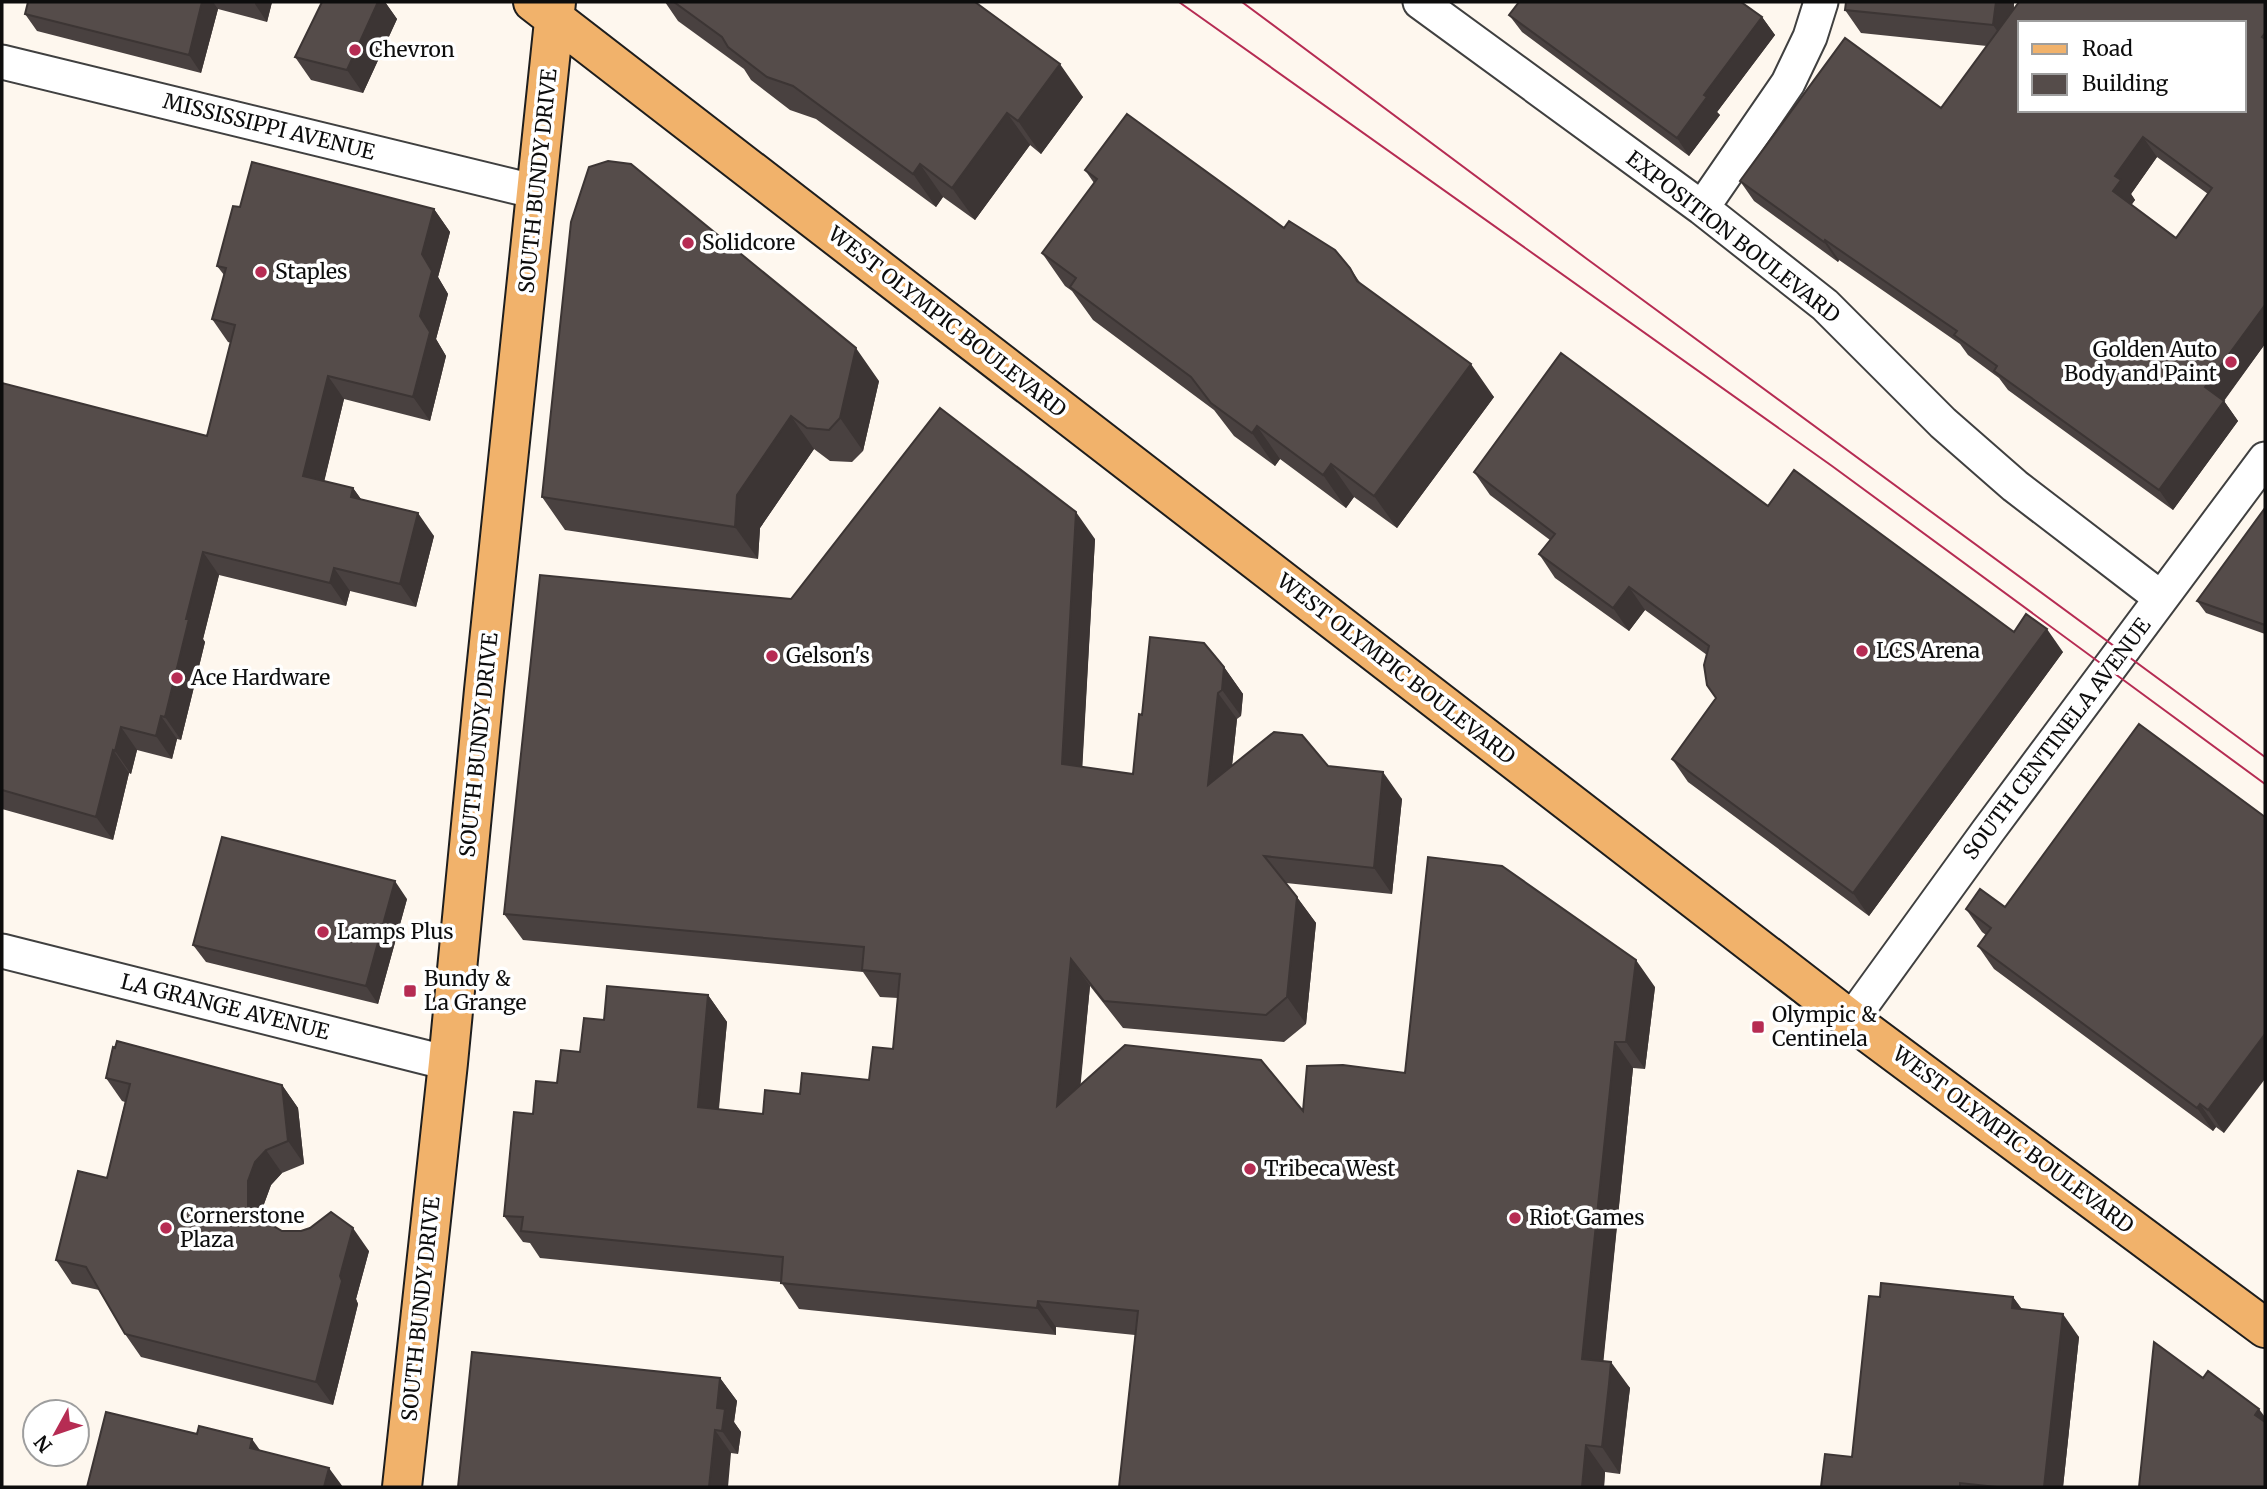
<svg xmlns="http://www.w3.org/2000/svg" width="2267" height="1489" viewBox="0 0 2267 1489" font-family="Merriweather,serif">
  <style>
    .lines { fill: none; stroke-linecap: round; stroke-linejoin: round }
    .minor-casing { stroke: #404040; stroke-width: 37 }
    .major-casing { stroke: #1e1e1e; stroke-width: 42 }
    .minor { stroke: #fff; stroke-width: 33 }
    .major { stroke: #f1b26b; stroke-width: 38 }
    .tram { stroke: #b62c53; stroke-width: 2 }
    .wall { fill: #494140; fill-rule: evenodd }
    .shaded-wall { fill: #3c3534 }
    .building { fill: #554c4a; stroke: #3c3534; stroke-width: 2; fill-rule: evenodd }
    .poi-dot { fill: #b62c53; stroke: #fff; stroke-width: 2.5 }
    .labels { text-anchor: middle; stroke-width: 7; stroke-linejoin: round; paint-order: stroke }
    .poi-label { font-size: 21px; fill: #0d0d0d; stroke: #fff; text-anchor: start }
    .street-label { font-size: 21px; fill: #0d0d0d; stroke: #fff }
  </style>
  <rect width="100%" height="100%" fill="#fef7ee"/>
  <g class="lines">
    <g class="minor-casing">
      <path id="minor" d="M 1420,2 L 1702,208 L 1825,305 L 1943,423 L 2015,486 L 2161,598
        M 2,62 L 537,192
        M 1702,208 L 1788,83 L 1810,37 L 1821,2
        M 2,951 L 448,1063
        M 1851,1020 L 1988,831 L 2265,459"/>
    </g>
    <g class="major-casing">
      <path id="major" d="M 533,2 L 1851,1020 L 2265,1328
        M 402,1487 L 448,1063 L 484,690 L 556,2"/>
    </g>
    <use href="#minor" class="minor"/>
    <use href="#major" class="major"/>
    <path class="tram" d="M 1179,2 L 1832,466 L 2265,784
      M 1242,2 L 1587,259 L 2265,757"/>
  </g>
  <path class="wall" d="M 28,2 L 272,2 L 267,22 L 218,9 L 201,73 L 37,31 L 25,14 Z
    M 322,2 L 385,2 L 397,19 L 363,93 L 311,80 L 295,57 Z
    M 665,2 L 975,2 L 1083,97 L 1041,154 L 1030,145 L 975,220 L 943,197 L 936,207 L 816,119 L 790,110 L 751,80 L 744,69 L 678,21 Z
    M 1846,2 L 2014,2 L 2014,9 L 2265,2 L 2265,344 L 2224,401 L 2238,421 L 2173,510 L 2008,390 L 1999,378 L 1968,355 L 1960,344 L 1839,260 L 1838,262 L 1754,201 L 1740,181 L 1941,108 L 1987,46 L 1861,33 L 1845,10 ZM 2157,157 L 2208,194 L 2176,238 L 2131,205 L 2135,200 L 2131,194 Z
    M 1509,15 L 1762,17 L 1775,35 L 1717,112 L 1720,115 L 1689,156 L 1522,32 Z
    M 1085,170 L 1284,228 L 1350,268 L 1361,284 L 1494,397 L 1397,528 L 1354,497 L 1346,508 L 1280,459 L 1275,466 L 1234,436 L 1214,410 L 1093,320 L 1072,291 L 1065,286 L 1042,253 L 1094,183 Z
    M 240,207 L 434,209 L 450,232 L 438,277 L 448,294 L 436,339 L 446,356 L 430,421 L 344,399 L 324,481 L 353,488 L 361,499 L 434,536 L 416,607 L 350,591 L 346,606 L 219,575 L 203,639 L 205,642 L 181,740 L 177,739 L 172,759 L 137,750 L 131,774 L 129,773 L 113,840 L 2,809 L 2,383 L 207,436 L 231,343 L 228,342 L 212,319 L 224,275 L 217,266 Z
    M 879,381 L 863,451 L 852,462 L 830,461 L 814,449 L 760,528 L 758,559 L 565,530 L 542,497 Z
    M 1474,472 L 1768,506 L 2014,632 L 2063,652 L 1869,916 L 1688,782 L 1672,759 L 1716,698 L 1707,655 L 1645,610 L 1629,631 L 1555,578 L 1539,554 L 1550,540 L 1490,495 Z
    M 2265,508 L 2265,634 L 2206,613 L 2197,601 Z
    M 1095,539 L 1082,767 L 1133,774 L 1142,715 L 1224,667 L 1243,694 L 1241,716 L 1237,719 L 1232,766 L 1328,766 L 1402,799 L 1392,894 L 1286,883 L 1316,923 L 1306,1024 L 1284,1042 L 1123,1028 L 1090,986 L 1080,1085 L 1303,1111 L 1405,1073 L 1655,987 L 1645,1069 L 1633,1068 L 1603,1361 L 1630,1388 L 1627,1411 L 1620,1474 L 1605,1472 L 1604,1487 L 1119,1487 L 1135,1335 L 1056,1327 L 1056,1335 L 799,1309 L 781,1282 L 540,1258 L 530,1243 L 523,1242 L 504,1216 L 533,1114 L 604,1020 L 708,995 L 727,1022 L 719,1109 L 763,1114 L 800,1094 L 869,1080 L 893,1049 L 898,998 L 880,997 L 863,972 L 523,940 L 504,914 L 791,599 Z
    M 2265,817 L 2224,1133 L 2216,1127 L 2213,1131 L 1994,969 L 1978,946 L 1986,935 L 1982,932 L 1966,909 L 2005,907 Z
    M 407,899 L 378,1004 L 206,962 L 193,945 Z
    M 106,1078 L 282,1085 L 298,1108 L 304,1164 L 282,1173 L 271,1185 L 264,1204 L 264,1221 L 282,1231 L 369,1251 L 356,1299 L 358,1304 L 333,1405 L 141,1357 L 125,1334 L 99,1290 L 72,1284 L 56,1260 L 107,1178 L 125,1102 L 122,1101 Z
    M 1880,1297 L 2013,1297 L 2022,1309 L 2079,1337 L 2063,1487 L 1821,1487 L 1852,1457 Z
    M 720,1378 L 737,1401 L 734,1422 L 741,1432 L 738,1454 L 731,1453 L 458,1487 Z"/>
  <path class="shaded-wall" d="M 202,2 L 213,2 L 218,9 L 201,73 L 189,55 Z
    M 255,2 L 272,2 L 267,22 L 255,4 Z
    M 378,2 L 385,2 L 397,19 L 363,93 L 347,70 Z
    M 1996,2 L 2014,2 L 2009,48 L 1993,25 Z
    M 1762,17 L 1775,35 L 1717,112 L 1720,115 L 1689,156 L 1677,138 L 1704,95 Z
    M 1060,64 L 1083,97 L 1041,154 L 1018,121 Z
    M 1007,113 L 1030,145 L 975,220 L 952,188 Z
    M 2143,137 L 2157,157 L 2131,194 L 2135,200 L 2127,211 L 2113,191 L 2115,176 Z
    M 920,164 L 943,197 L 936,207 L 913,174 Z
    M 434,209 L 450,232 L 438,277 L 448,294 L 436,339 L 446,356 L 430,421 L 413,397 L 420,316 L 422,254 Z
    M 1825,240 L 1839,260 L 1838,262 L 1824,242 Z
    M 2265,305 L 2265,344 L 2219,407 L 2205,387 Z
    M 856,348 L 879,381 L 863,451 L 840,418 Z
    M 1471,364 L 1494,397 L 1397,528 L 1374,496 Z
    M 328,376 L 344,399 L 320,499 L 303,476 Z
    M 2224,401 L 2238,421 L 2173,510 L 2159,490 Z
    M 791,416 L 814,449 L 760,528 L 758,559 L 735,527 L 737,495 Z
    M 1257,426 L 1280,459 L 1275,466 L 1252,433 Z
    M 1331,464 L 1354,497 L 1346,508 L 1323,475 Z
    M 353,488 L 370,512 L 351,497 Z
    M 1076,512 L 1095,539 L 1081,791 L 1062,764 Z
    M 418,513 L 434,536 L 416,607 L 400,584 Z
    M 203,552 L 219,575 L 203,639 L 205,642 L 181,740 L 165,717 L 186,619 Z
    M 334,568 L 350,591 L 346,606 L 330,583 Z
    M 1629,587 L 1645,610 L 1629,631 L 1613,608 Z
    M 2047,629 L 2063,652 L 1869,916 L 1853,893 Z
    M 1224,667 L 1243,694 L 1241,716 L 1222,690 Z
    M 1218,693 L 1237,719 L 1227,812 L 1208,785 Z
    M 161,716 L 177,739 L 172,759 L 156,736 Z
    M 121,727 L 137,750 L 131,774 L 115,751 Z
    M 113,750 L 129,773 L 113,840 L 96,817 Z
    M 1383,772 L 1402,799 L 1392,894 L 1374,868 Z
    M 395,881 L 407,899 L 378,1004 L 366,986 Z
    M 1297,897 L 1316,923 L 1306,1024 L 1287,997 Z
    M 1071,959 L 1090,986 L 1076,1133 L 1057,1106 Z
    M 1636,960 L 1655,987 L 1645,1069 L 1626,1042 Z
    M 708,995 L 727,1022 L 716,1134 L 698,1107 Z
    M 2265,1034 L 2265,1079 L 2224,1133 L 2208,1110 Z
    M 1615,1042 L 1633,1068 L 1601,1385 L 1582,1359 Z
    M 282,1085 L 298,1108 L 304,1164 L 288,1141 Z
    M 2200,1104 L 2216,1127 L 2213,1131 L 2197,1108 Z
    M 266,1150 L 282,1173 L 271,1185 L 264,1204 L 264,1235 L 248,1211 L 248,1181 L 255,1162 Z
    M 353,1228 L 369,1251 L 356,1299 L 358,1304 L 333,1405 L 316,1382 L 340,1276 Z
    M 2013,1297 L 2029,1320 L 2012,1308 Z
    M 1038,1301 L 1056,1327 L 1056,1335 L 1037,1308 Z
    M 2063,1314 L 2079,1337 L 2063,1487 L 2044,1487 Z
    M 1611,1362 L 1630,1388 L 1620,1474 L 1602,1447 Z
    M 720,1378 L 737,1401 L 734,1422 L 741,1432 L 738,1454 L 722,1431 L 717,1408 Z
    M 2259,1409 L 2265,1417 L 2265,1430 L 2255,1415 Z
    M 715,1430 L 731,1453 L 728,1487 L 709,1487 Z
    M 252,1439 L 272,1467 L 250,1448 Z
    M 1586,1445 L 1605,1472 L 1604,1487 L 1582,1487 Z
    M 329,1468 L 343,1487 L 324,1487 Z"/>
  <path class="building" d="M 28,2 L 202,2 L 189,55 L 25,14 Z
    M 322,2 L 378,2 L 347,70 L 295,57 Z
    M 674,2 L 975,2 L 1060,64 L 1018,121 L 1007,113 L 952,188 L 920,164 L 913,174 L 793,86 L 767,77 L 728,47 L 722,37 Z
    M 1519,2 L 1741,2 L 1762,17 L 1704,95 L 1707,97 L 1677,138 L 1509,15 Z
    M 1846,2 L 1996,2 L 1993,25 L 1845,10 Z
    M 2019,2 L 2265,2 L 2265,33 L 2262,37 L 2265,39 L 2265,305 L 2205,387 L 2224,401 L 2159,490 L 1994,371 L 1997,366 L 1954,335 L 1957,331 L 1825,240 L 1824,242 L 1740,181 L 1845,38 L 1941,108 ZM 2020,23 L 2244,23 L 2244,110 L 2020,110 ZM 2143,137 L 2212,188 L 2176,238 L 2113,191 L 2121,180 L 2115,176 Z
    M 1127,114 L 1284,228 L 1289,221 L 1335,250 L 1350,268 L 1357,281 L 1471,364 L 1374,496 L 1331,464 L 1323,475 L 1257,426 L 1252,433 L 1211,403 L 1191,377 L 1070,287 L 1076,278 L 1042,253 L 1097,179 L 1085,170 Z
    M 608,161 L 631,164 L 856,348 L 840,418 L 829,430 L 807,428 L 791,416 L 737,495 L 735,527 L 542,497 L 571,222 L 589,167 Z
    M 252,162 L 434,209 L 422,254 L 432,271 L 420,316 L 430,332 L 413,397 L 328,376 L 303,476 L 353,488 L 351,497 L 418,513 L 400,584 L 334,568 L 330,583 L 203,552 L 186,619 L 189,619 L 165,717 L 161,716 L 156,736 L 121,727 L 115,751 L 113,750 L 96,817 L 2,790 L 2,383 L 207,436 L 235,325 L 212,319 L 226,268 L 217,266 L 233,206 L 240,207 Z
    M 1561,353 L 1768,506 L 1794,470 L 2014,632 L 2026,614 L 2047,629 L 1853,893 L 1672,759 L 1716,698 L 1707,685 L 1704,665 L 1709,646 L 1629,587 L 1613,608 L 1539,554 L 1555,534 L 1474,472 Z
    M 940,408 L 1076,512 L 1062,764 L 1133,774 L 1139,714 L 1142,715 L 1150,637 L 1204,643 L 1224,667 L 1222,690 L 1218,693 L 1208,785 L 1274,732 L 1302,735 L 1328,766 L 1383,772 L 1374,868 L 1264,856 L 1297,897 L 1287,997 L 1266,1015 L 1104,1001 L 1071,959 L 1057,1106 L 1125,1045 L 1261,1060 L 1303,1111 L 1307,1066 L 1343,1065 L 1405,1073 L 1428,857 L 1502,866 L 1636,960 L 1626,1042 L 1615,1042 L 1582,1359 L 1611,1362 L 1609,1384 L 1602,1447 L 1586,1445 L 1582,1487 L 1119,1487 L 1138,1311 L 1038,1301 L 1037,1308 L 781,1283 L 783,1257 L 521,1231 L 523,1217 L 504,1216 L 514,1112 L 533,1114 L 536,1081 L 557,1083 L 561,1050 L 580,1052 L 584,1018 L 604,1020 L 607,986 L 708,995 L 698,1107 L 763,1114 L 765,1090 L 800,1094 L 802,1073 L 869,1080 L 873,1047 L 893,1049 L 900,974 L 862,970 L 864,947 L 504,914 L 540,575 L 791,599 Z
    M 2265,508 L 2265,625 L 2197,601 Z
    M 2139,724 L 2265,817 L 2265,1034 L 2208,1110 L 2200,1104 L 2197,1108 L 1978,946 L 1991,928 L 1966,909 L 1980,889 L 2005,907 Z
    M 222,837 L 395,881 L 366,986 L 193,945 Z
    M 117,1041 L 282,1085 L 288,1141 L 266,1150 L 255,1162 L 248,1181 L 248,1211 L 282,1231 L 301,1231 L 310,1228 L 331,1212 L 353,1228 L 340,1276 L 342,1281 L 316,1382 L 125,1334 L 86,1267 L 56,1260 L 78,1171 L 107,1178 L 130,1084 L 106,1078 L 113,1047 L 115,1048 Z
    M 1881,1283 L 2013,1297 L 2012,1308 L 2063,1314 L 2044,1487 L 1997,1487 L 1960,1483 L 1960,1487 L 1821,1487 L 1825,1454 L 1852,1457 L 1869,1296 L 1880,1297 Z
    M 2154,1342 L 2203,1378 L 2208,1371 L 2259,1409 L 2255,1415 L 2265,1422 L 2265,1487 L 2139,1487 Z
    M 472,1352 L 720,1378 L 717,1408 L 725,1409 L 722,1431 L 715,1430 L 709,1487 L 458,1487 Z
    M 106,1412 L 197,1434 L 199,1426 L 252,1439 L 250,1448 L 329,1468 L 324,1487 L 87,1487 Z"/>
  <g class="poi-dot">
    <circle cx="355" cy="50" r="7"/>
    <circle cx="688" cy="243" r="7"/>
    <circle cx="261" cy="272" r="7"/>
    <circle cx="2231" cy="362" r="7"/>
    <circle cx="1862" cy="651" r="7"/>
    <circle cx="772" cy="656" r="7"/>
    <circle cx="177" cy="678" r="7"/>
    <circle cx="323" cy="932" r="7"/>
    <rect x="403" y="984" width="14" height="14" rx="3.5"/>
    <rect x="1751" y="1020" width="14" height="14" rx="3.5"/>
    <circle cx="1250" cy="1169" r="7"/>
    <circle cx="1515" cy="1218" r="7"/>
    <circle cx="166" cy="1228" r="7"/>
  </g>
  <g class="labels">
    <g class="poi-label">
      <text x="369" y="57">Chevron</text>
      <text x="702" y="250">Solidcore</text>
      <text x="275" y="279">Staples</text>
      <text x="2217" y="357" text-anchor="end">Golden Auto<tspan x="2217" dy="24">Body and Paint</tspan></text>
      <text x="1876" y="658">LCS Arena</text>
      <text x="786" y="663">Gelson's</text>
      <text x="191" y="685">Ace Hardware</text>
      <text x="337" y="939">Lamps Plus</text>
      <text x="424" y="986">Bundy &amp;<tspan x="424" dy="24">La Grange</tspan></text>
      <text x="1772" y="1022">Olympic &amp;<tspan x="1772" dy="24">Centinela</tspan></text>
      <text x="1264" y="1176">Tribeca West</text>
      <text x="180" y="1223">Cornerstone<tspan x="180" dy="24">Plaza</tspan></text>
      <text x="1529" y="1225">Riot Games</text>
    </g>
    <g class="street-label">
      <text transform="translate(269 127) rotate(14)" y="7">MISSISSIPPI AVENUE</text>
      <text transform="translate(538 181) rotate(-84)" y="7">SOUTH BUNDY DRIVE</text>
      <text transform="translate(1733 237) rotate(38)" y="7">EXPOSITION BOULEVARD</text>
      <text transform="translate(947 322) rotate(38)" y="7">WEST OLYMPIC BOULEVARD</text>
      <text transform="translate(1396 669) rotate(38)" y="7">WEST OLYMPIC BOULEVARD</text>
      <text transform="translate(2057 739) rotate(-53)" y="7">SOUTH CENTINELA AVENUE</text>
      <text transform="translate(479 745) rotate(-84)" y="7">SOUTH BUNDY DRIVE</text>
      <text transform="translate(225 1007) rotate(14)" y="7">LA GRANGE AVENUE</text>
      <text transform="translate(2013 1140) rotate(37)" y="7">WEST OLYMPIC BOULEVARD</text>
      <text transform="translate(421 1309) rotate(-84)" y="7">SOUTH BUNDY DRIVE</text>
    </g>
  </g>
  <rect width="2267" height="1489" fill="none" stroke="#0d0d0d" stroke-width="7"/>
  <rect x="2018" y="21" width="228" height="91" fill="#ffffff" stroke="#9e9e9e" stroke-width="2"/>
  <rect x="2032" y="44" width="35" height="10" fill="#f1b26b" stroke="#9e9e9e" stroke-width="2"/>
  <text x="2082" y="56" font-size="21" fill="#0d0d0d">Road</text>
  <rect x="2032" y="74" width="35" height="21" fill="#554c4a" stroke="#9e9e9e" stroke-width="2"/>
  <text x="2082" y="91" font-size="21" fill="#0d0d0d">Building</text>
  <g transform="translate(56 1433) rotate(230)"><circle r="33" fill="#ffffff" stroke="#9e9e9e" stroke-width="2"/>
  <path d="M0-5L12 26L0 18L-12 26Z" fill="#b62c53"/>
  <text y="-10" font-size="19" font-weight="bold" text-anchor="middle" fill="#0d0d0d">N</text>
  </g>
</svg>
